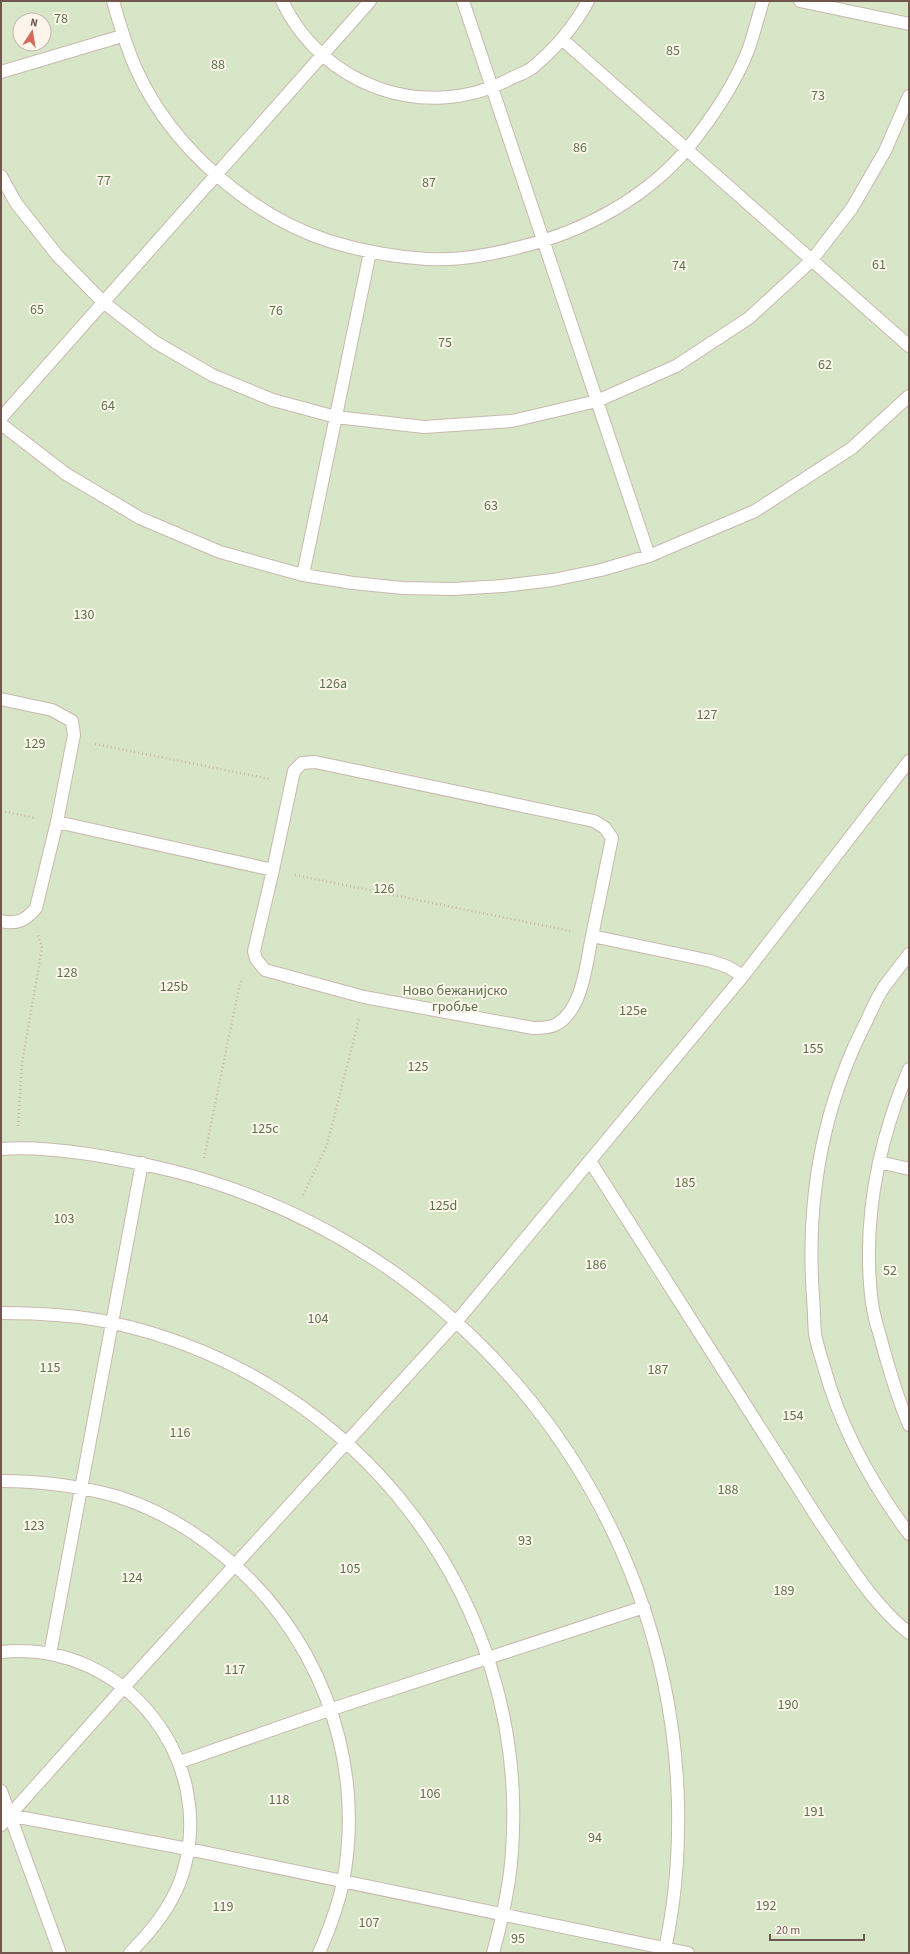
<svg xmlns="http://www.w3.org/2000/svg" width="910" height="1954" viewBox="0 0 910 1954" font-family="'Source Sans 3',sans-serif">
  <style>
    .green { fill: #d6e6c7; fill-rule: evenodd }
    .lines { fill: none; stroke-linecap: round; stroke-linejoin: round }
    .lane-casing { stroke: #cab8ae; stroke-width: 14 }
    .path { stroke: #d0b2a5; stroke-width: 2.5; stroke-dasharray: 1 3; stroke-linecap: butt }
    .lane { stroke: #fff; stroke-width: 12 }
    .labels { text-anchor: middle; stroke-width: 4; stroke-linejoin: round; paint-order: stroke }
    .park-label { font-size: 14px; fill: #597448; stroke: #fdf5ec }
  </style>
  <rect width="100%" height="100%" fill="#faf0e6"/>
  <path class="green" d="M 1,1 L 909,1 L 909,1953 L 1,1953 ZM 20,20 L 44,20 L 44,44 L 20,44 Z"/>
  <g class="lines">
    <g class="lane-casing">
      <path id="lane" d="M 113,1 C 120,26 127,50 138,73 C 173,148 251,216 329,241 C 361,251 394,257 427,259 C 458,261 490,255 520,247 C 583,232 646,198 688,148 C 712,118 735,85 749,48 C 754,33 758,17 763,1
        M 282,1 C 322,85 423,123 508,80 C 515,76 525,73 532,68 C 555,49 574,27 588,1
        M 463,1 L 649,556
        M 800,1 L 909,24
        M 563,40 L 909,346
        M 1,72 L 122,36
        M 1,176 L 16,203 L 57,255 L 103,302 L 155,342 L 212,375 L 273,400 L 336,417 L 424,427 L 512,421 L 597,401 L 676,366 L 749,318 L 812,260 L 852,208 L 885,151 L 909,96
        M 1,418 L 370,1
        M 1,424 L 66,474 L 140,518 L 220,552 L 303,575 L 353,583 L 403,588 L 453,589 L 503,586 L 553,580 L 601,570 L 649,556 L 755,511 L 852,448 L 909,396
        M 303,575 L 370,252
        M 1,699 L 52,710 L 72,721 L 74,735 L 57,822 L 273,870 L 294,771 L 302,763 L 315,762 L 594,821 L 605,828 L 612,838 L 592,936 L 711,961 L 728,967 L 743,976
        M 273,870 L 254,951 L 256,959 L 265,970 L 364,997 L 533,1028 C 540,1028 549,1028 555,1025 C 583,1011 586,964 592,936
        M 1,921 C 17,925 26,920 36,908 L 57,822
        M 909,954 C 901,965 892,976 884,987 C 877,997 872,1009 867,1020 C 822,1107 806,1199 813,1297 C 814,1309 814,1322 815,1334 C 817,1345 821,1357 824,1367 C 841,1429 871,1483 909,1534
        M 909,1069 C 879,1140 863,1217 871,1295 C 872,1308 876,1323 880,1336 C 888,1366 897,1397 909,1425
        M 1,1149 C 53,1145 123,1159 173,1171 C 464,1244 671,1505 678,1804 C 679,1853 675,1905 664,1953
        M 590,1161 L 820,1522 C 846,1559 873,1605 909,1633
        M 879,1162 L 909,1169
        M 1,1313 C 39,1313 77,1315 113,1323 C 358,1377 530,1600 512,1851 C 510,1886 502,1920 493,1953
        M 1,1481 C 41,1481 80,1486 119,1497 C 153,1508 187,1527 215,1549 C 316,1626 367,1756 343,1882 C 338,1906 329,1930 319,1953
        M 1,1652 C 125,1639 221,1762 181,1879 C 170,1909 151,1931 130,1953
        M 50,1654 L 142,1163
        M 180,1762 L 332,1709 L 644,1607
        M 1,1791 L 60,1953
        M 3,1814 L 188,1849 L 688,1953
        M 1,1825 L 124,1687 L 457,1321 L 743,976 L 909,761"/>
    </g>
    <path class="path" d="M 95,744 L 270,779
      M 1,811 L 35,818
      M 295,875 L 570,931
      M 18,1126 L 22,1063 L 42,948 L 38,935
      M 204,1158 L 240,983 L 243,979
      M 303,1195 L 327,1145 L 359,1019"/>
    <use href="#lane" class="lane"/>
  </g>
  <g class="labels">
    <g class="park-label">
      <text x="61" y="23">78</text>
      <text x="673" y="55">85</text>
      <text x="218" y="69">88</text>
      <text x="818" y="100">73</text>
      <text x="580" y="152">86</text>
      <text x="104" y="185">77</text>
      <text x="429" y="187">87</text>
      <text x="879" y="269">61</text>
      <text x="679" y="270">74</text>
      <text x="37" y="314">65</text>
      <text x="276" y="315">76</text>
      <text x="445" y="347">75</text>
      <text x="825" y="369">62</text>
      <text x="108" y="410">64</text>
      <text x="491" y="510">63</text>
      <text x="84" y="619">130</text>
      <text x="333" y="688">126a</text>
      <text x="707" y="719">127</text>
      <text x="35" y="748">129</text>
      <text x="384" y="893">126</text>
      <text x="67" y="977">128</text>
      <text x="174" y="991">125b</text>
      <text x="455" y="995">Ново бежанијско<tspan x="455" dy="16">гробље</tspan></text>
      <text x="633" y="1015">125e</text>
      <text x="813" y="1053">155</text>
      <text x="418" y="1071">125</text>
      <text x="265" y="1133">125c</text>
      <text x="685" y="1187">185</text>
      <text x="443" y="1210">125d</text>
      <text x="64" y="1223">103</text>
      <text x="596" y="1269">186</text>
      <text x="890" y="1275">52</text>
      <text x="318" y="1323">104</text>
      <text x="50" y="1372">115</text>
      <text x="658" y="1374">187</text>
      <text x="793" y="1420">154</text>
      <text x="180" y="1437">116</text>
      <text x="728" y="1494">188</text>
      <text x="34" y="1530">123</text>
      <text x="525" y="1545">93</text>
      <text x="350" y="1573">105</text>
      <text x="132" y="1582">124</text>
      <text x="784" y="1595">189</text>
      <text x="235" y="1674">117</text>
      <text x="788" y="1709">190</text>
      <text x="430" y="1798">106</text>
      <text x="279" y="1804">118</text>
      <text x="814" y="1816">191</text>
      <text x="595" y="1842">94</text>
      <text x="766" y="1910">192</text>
      <text x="223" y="1911">119</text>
      <text x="369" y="1927">107</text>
      <text x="518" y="1943">95</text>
    </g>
  </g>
  <rect width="910" height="1954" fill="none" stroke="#70574e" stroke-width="4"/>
  <g transform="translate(32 32) rotate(12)"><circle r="19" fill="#fdf5ec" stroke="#c5b6ad"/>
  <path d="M0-3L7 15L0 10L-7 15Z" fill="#d56a5a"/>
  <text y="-6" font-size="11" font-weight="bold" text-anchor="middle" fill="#70574e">N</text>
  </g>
  <path d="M770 1934v6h94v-6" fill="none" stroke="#70574e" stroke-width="2"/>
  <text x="776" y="1934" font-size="12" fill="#70574e" stroke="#fdf5ec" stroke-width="3" paint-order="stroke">20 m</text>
</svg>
